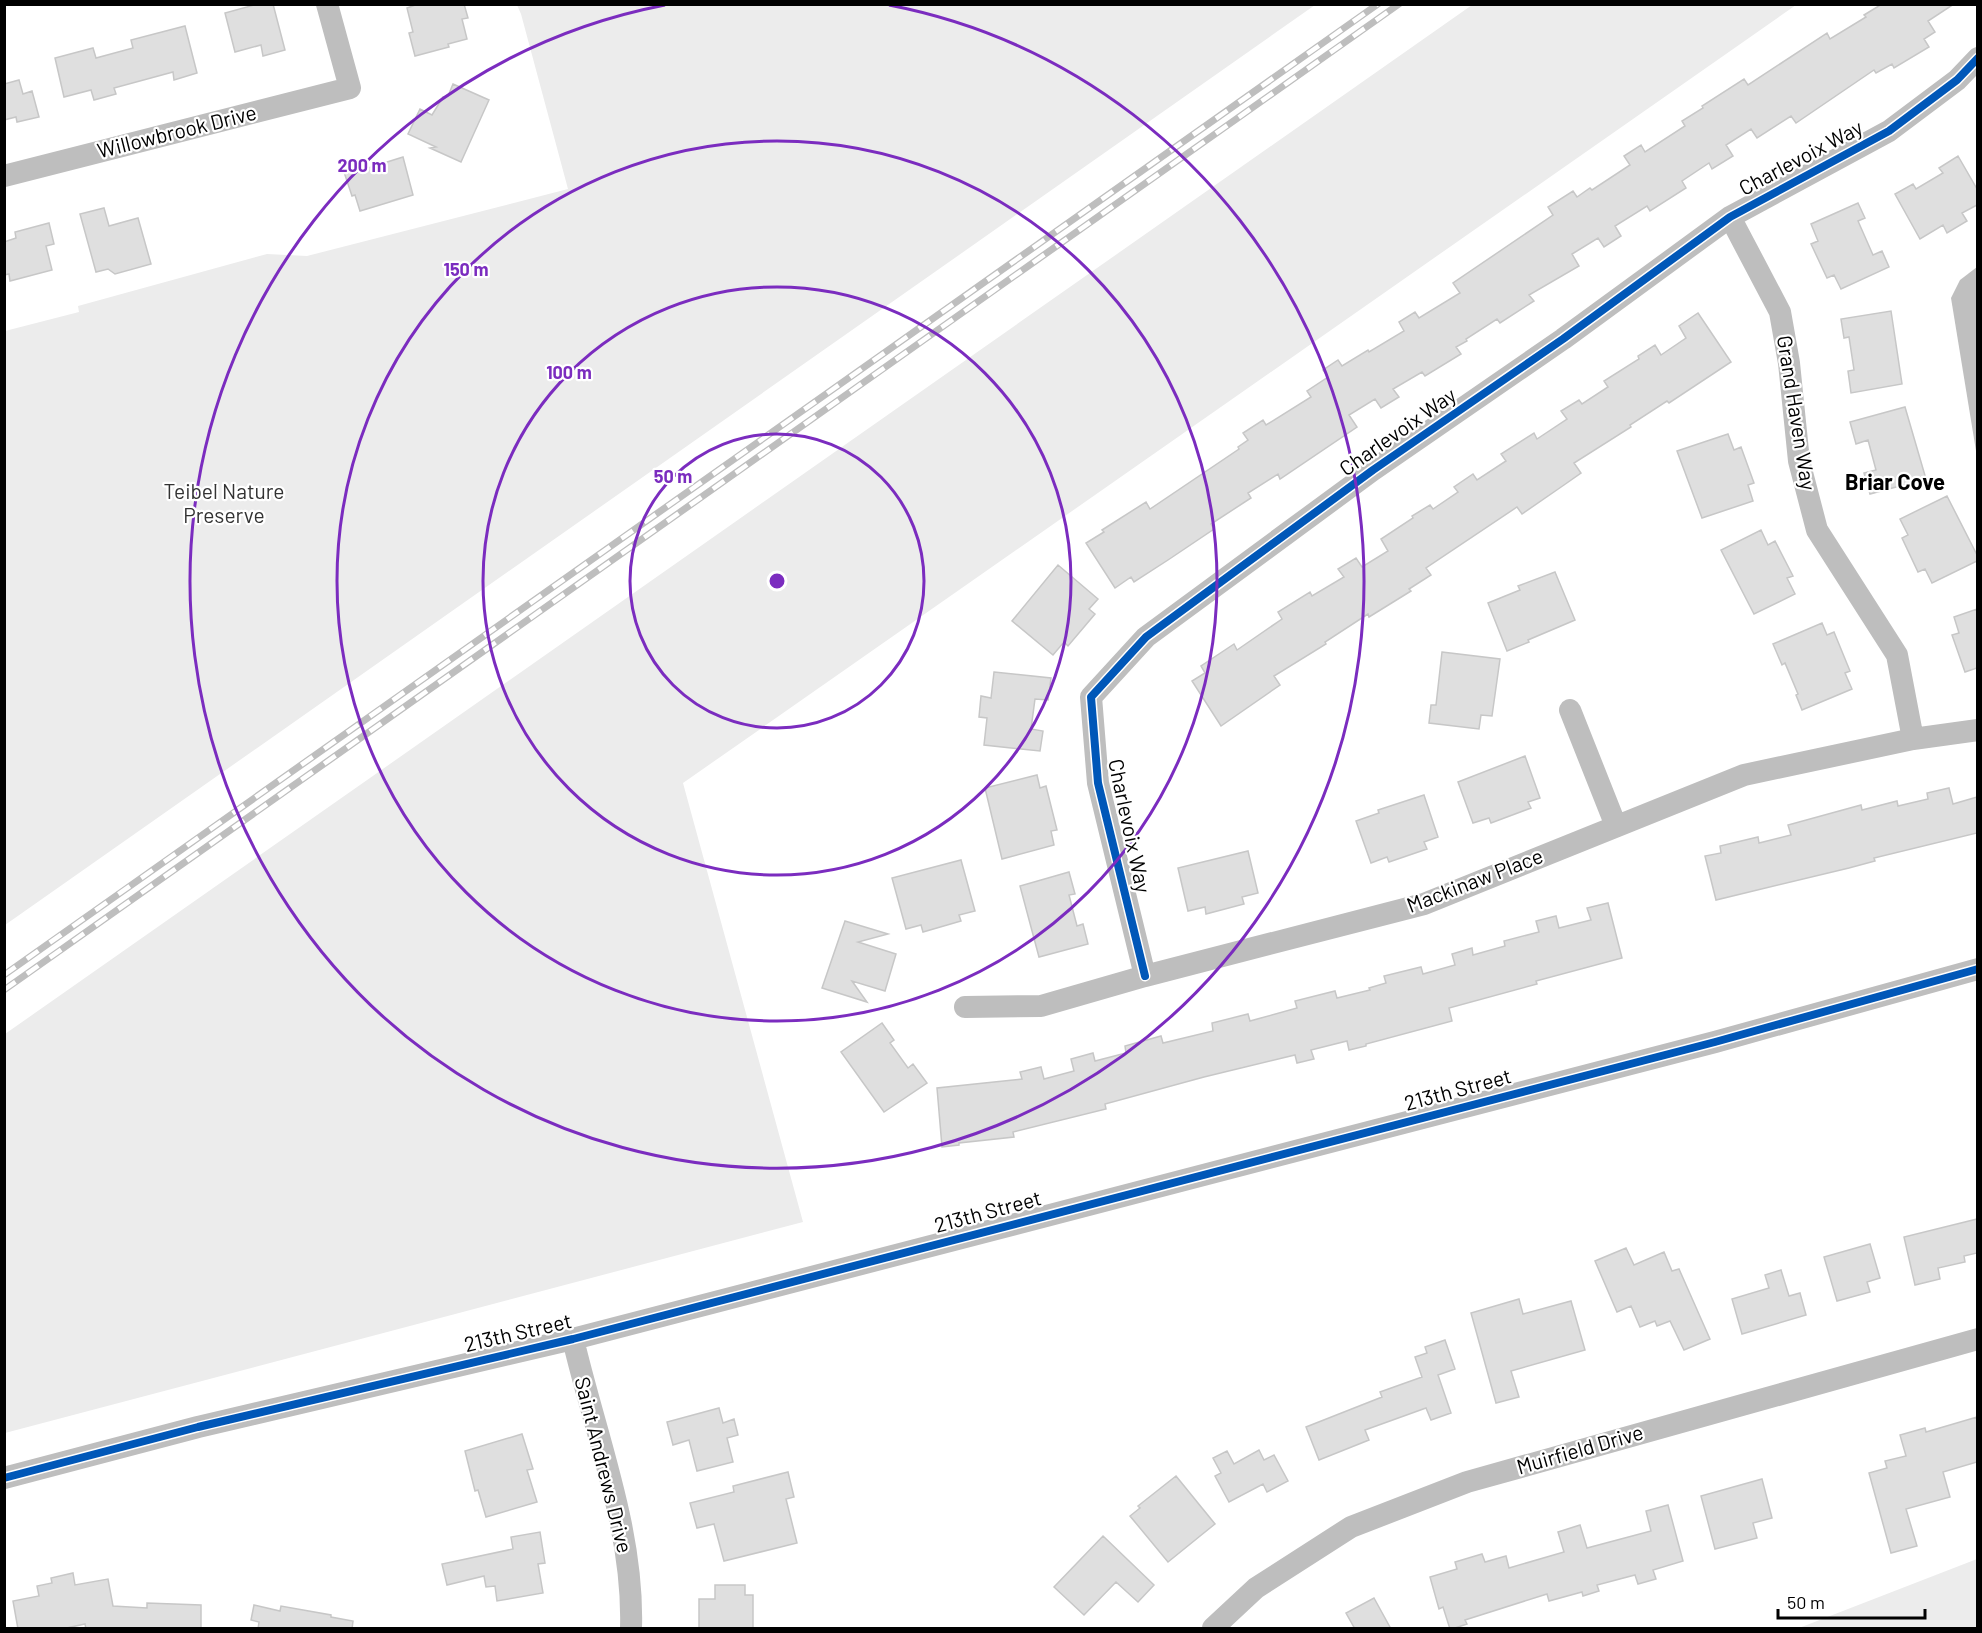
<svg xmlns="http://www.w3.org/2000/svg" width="1982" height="1633" viewBox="0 0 1982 1633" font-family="Barlow,sans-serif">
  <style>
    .green { fill: #ececec }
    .water { fill: #bfbfbf }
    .building { fill: #dfdfdf; stroke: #c7c7c7; stroke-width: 1.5 }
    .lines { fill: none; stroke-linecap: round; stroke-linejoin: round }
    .minor { stroke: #bebebe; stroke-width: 22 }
    .rail-casing { stroke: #bebebe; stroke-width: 7 }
    .rail { stroke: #fff; stroke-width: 4.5; stroke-dasharray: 14; stroke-linecap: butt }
    .cycleway-casing { stroke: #fff; stroke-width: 11 }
    .cycleway { stroke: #0057b8; stroke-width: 8 }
    .ring { fill: none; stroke: #7b2cbf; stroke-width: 3 }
    .labels { text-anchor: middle; stroke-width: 4.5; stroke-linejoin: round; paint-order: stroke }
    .street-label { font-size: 21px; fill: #000; stroke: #fff }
    .park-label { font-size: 21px; fill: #333; stroke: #fff }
    .neighbourhood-label { font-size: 22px; font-weight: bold; fill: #000; stroke: #fff }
    .centre { fill: #7b2cbf; stroke: #fff; stroke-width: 3 }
    .ring-label { font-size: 18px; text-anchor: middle; font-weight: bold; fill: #7b2cbf; stroke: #fff; stroke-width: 4.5; stroke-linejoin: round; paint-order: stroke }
  </style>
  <rect width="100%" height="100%" fill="#fff"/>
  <path class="green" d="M 517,5 L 1315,5 L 5,925 L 5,331 L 79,312 L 78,306 L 267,254 L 307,256 L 568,189 L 521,14 Z
    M 1472,5 L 1796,5 L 683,783 L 803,1222 L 5,1433 L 5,1034 Z
    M 1977,1559 L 1977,1628 L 1799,1628 Z"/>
  <path class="water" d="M 1977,267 L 1977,457 L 1951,298 L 1960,280 Z"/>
  <path class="building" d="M 258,4 L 273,4 L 285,50 L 263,56 L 261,45 L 235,52 L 225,13 Z
    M 418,4 L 464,4 L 468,18 L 462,19 L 467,39 L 448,44 L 449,47 L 415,56 L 409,33 L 413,32 L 407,8 Z
    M 1882,4 L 1954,4 L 1928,21 L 1935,32 L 1924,39 L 1929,47 L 1894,68 L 1892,64 L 1876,73 L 1874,70 L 1796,123 L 1791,116 L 1757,138 L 1751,129 L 1726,145 L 1733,156 L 1712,169 L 1709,163 L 1682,181 L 1686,188 L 1650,211 L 1647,206 L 1615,226 L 1621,236 L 1604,247 L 1598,238 L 1572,254 L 1579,266 L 1529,295 L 1534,301 L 1500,323 L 1497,319 L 1466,339 L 1467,341 L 1456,347 L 1461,354 L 1425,376 L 1422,372 L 1393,389 L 1399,397 L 1381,408 L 1375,399 L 1349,415 L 1357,427 L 1280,479 L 1278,474 L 1248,493 L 1251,498 L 1211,524 L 1214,529 L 1168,560 L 1134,582 L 1131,577 L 1115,588 L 1086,543 L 1104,532 L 1102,530 L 1146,502 L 1150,509 L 1239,449 L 1238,447 L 1248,440 L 1243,433 L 1263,420 L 1266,425 L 1311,397 L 1307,391 L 1328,377 L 1323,370 L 1338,360 L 1342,366 L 1368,350 L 1369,352 L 1404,331 L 1399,322 L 1415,312 L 1419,318 L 1460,293 L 1453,283 L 1553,215 L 1548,207 L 1573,191 L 1577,197 L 1590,188 L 1592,190 L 1630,165 L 1624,156 L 1641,145 L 1645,152 L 1685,126 L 1682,121 L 1703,108 L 1702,106 L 1744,79 L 1748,85 L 1827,33 L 1830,39 L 1866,17 L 1864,15 Z
    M 185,26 L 197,73 L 174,80 L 173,72 L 114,88 L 116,94 L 94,100 L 91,90 L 64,97 L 55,58 L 93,48 L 96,58 L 133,48 L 131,40 Z
    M 19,80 L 23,94 L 32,91 L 39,117 L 17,122 L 16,117 L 4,120 L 4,84 Z
    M 453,84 L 489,100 L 461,162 L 430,148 L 436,147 L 408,134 L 420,109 L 432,115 L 443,97 L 448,96 Z
    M 1958,156 L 1977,189 L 1977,205 L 1962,213 L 1967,221 L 1947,233 L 1943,225 L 1920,239 L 1895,194 L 1913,184 L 1916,189 L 1943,173 L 1939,168 Z
    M 403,157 L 413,195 L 360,211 L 355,195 L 352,196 L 343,169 L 366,162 L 368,168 Z
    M 1858,203 L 1865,218 L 1858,221 L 1873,255 L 1882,251 L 1889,267 L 1841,289 L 1834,275 L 1827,278 L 1811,244 L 1818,241 L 1811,224 Z
    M 104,208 L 109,226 L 138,218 L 151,264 L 115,274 L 108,269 L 96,272 L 80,214 Z
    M 49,223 L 54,244 L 46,246 L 52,270 L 10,281 L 9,274 L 4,275 L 4,242 L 16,238 L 15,232 Z
    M 1891,311 L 1902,384 L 1851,393 L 1848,371 L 1854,370 L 1849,337 L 1844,338 L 1841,319 Z
    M 1698,313 L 1731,362 L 1669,403 L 1667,401 L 1630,425 L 1631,427 L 1574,463 L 1581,473 L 1564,485 L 1522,514 L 1517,507 L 1426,568 L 1431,575 L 1409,589 L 1411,591 L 1369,617 L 1368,614 L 1325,642 L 1326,644 L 1274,676 L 1280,685 L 1221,726 L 1192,681 L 1205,673 L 1201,666 L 1234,644 L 1237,650 L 1282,619 L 1278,612 L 1310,592 L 1312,596 L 1344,577 L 1338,569 L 1356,558 L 1362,567 L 1388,551 L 1381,539 L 1413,518 L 1412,516 L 1430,505 L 1433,509 L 1458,492 L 1454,487 L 1473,474 L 1477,480 L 1506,461 L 1501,454 L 1534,433 L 1537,439 L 1567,419 L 1561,411 L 1579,400 L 1582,404 L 1608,387 L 1604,381 L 1639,359 L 1638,356 L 1655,345 L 1661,355 L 1686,338 L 1679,326 Z
    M 1905,407 L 1926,479 L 1870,494 L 1864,473 L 1876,470 L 1868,440 L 1856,444 L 1850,422 Z
    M 1728,434 L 1734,450 L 1741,447 L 1754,483 L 1748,485 L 1753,501 L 1702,518 L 1677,451 Z
    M 1947,496 L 1977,555 L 1977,561 L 1932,583 L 1925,569 L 1918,572 L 1902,538 L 1908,535 L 1900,519 Z
    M 1761,530 L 1768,545 L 1775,541 L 1793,576 L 1787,578 L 1795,594 L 1754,614 L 1721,550 Z
    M 1058,565 L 1098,599 L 1089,609 L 1095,614 L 1068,646 L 1064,642 L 1053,655 L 1012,621 Z
    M 1555,572 L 1575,620 L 1528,640 L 1529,642 L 1507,651 L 1488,603 L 1520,590 L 1518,586 Z
    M 1977,609 L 1977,668 L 1965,672 L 1952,635 L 1959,633 L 1954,617 Z
    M 1822,623 L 1827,635 L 1834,632 L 1850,671 L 1845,673 L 1852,689 L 1802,710 L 1796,695 L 1798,694 L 1785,663 L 1782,665 L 1773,644 Z
    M 1442,652 L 1500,659 L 1492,716 L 1481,715 L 1479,729 L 1429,723 L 1431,705 L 1436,705 Z
    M 994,672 L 1051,678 L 1048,700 L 1035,699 L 1031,729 L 1043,731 L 1040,751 L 984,745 L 987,718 L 979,717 L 981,696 L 991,698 Z
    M 1525,756 L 1540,798 L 1528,802 L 1531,808 L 1491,823 L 1489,818 L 1473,823 L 1458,782 Z
    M 1037,775 L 1040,788 L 1046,786 L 1057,830 L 1051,831 L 1054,845 L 1002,859 L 985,788 Z
    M 1949,788 L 1953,804 L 1977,797 L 1977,833 L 1874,858 L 1875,861 L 1849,868 L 1716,900 L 1705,856 L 1721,853 L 1720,846 L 1758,837 L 1759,843 L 1791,835 L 1788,825 L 1861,805 L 1862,810 L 1897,801 L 1898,806 L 1928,799 L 1927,793 Z
    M 1424,795 L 1438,837 L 1424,842 L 1427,849 L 1389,862 L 1387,857 L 1371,863 L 1356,821 L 1379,813 L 1378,810 Z
    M 1248,851 L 1258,893 L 1242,897 L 1244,904 L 1206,914 L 1205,907 L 1188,911 L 1178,868 Z
    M 961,860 L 975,911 L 959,915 L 961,921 L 923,932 L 921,925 L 906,929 L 892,878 Z
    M 1069,872 L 1075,894 L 1069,895 L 1077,926 L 1083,924 L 1088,944 L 1039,957 L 1020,886 Z
    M 1608,903 L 1622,958 L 1536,981 L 1537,984 L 1449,1008 L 1452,1021 L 1366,1044 L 1366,1046 L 1349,1050 L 1347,1041 L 1311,1050 L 1314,1059 L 1297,1063 L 1295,1055 L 1204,1077 L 1105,1104 L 1106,1109 L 1013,1132 L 1014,1137 L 959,1143 L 959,1145 L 942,1147 L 937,1088 L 1022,1079 L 1020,1072 L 1041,1067 L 1044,1079 L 1074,1071 L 1071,1059 L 1093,1053 L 1095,1061 L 1126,1053 L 1125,1046 L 1161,1036 L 1163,1043 L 1213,1031 L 1212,1023 L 1248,1014 L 1250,1021 L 1297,1008 L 1295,1001 L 1335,991 L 1337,998 L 1370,990 L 1369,988 L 1386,983 L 1384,976 L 1421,967 L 1423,974 L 1455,965 L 1452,954 L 1472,948 L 1473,955 L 1505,946 L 1504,941 L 1539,932 L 1536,921 L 1556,916 L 1559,928 L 1591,920 L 1587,908 Z
    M 845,921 L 888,934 L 858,942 L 896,954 L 885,991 L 852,981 L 867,1002 L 822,988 Z
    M 882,1023 L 894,1040 L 890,1043 L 908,1068 L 913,1064 L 927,1083 L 884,1112 L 841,1052 Z
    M 1977,1219 L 1977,1253 L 1964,1256 L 1965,1262 L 1938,1268 L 1940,1279 L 1915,1285 L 1904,1237 Z
    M 1870,1244 L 1880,1278 L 1867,1282 L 1870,1292 L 1837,1301 L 1824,1257 Z
    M 1626,1248 L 1634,1265 L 1664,1252 L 1672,1271 L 1679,1269 L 1710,1339 L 1684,1350 L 1670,1321 L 1657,1326 L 1655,1321 L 1640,1327 L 1631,1306 L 1617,1312 L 1595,1261 Z
    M 1781,1270 L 1789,1296 L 1800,1293 L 1806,1315 L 1742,1334 L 1732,1299 L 1769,1288 L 1765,1275 Z
    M 1519,1299 L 1523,1314 L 1571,1301 L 1585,1350 L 1511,1371 L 1519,1397 L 1496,1403 L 1471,1313 Z
    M 1445,1340 L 1455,1369 L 1438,1375 L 1451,1413 L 1431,1420 L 1426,1408 L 1365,1430 L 1369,1440 L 1319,1460 L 1306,1427 L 1382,1397 L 1380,1392 L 1422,1377 L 1415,1357 L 1427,1353 L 1425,1347 Z
    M 719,1408 L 723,1423 L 734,1419 L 738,1435 L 727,1438 L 733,1462 L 697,1471 L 689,1440 L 673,1445 L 667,1422 Z
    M 1977,1417 L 1977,1462 L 1943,1472 L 1950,1497 L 1906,1509 L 1917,1546 L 1891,1553 L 1869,1473 L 1887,1468 L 1885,1461 L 1906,1456 L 1900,1435 L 1925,1428 L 1926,1432 Z
    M 522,1434 L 533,1469 L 527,1470 L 537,1502 L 486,1517 L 478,1490 L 475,1491 L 465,1451 Z
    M 1259,1450 L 1264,1460 L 1274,1455 L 1288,1481 L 1267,1492 L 1263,1484 L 1229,1502 L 1215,1476 L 1221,1473 L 1213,1458 L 1227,1451 L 1234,1464 Z
    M 788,1472 L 794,1497 L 786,1499 L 797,1543 L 724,1561 L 714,1524 L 697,1528 L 690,1503 L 734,1492 L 733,1486 Z
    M 1176,1476 L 1215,1524 L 1168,1562 L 1130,1516 L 1140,1508 L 1138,1506 Z
    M 1762,1479 L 1772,1518 L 1753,1523 L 1757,1538 L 1715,1549 L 1701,1496 Z
    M 1668,1505 L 1683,1561 L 1653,1570 L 1656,1579 L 1638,1584 L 1635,1575 L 1597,1585 L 1599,1591 L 1583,1596 L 1582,1592 L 1549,1601 L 1547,1594 L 1465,1620 L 1467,1624 L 1452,1629 L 1450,1629 L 1443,1607 L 1439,1609 L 1430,1577 L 1457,1569 L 1455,1562 L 1482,1554 L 1485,1562 L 1506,1556 L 1509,1568 L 1564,1552 L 1558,1532 L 1580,1525 L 1587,1548 L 1651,1531 L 1646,1511 Z
    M 540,1532 L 545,1563 L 538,1564 L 543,1593 L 497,1601 L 495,1586 L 486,1587 L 484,1576 L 447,1585 L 442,1564 L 513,1549 L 511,1537 Z
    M 1103,1536 L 1154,1585 L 1138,1602 L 1116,1582 L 1084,1615 L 1054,1587 Z
    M 73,1573 L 75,1585 L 108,1579 L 113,1606 L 147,1608 L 147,1603 L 201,1605 L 201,1629 L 86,1629 L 85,1624 L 62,1629 L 18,1629 L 13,1601 L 39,1596 L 37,1586 L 52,1583 L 51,1578 Z
    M 715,1585 L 745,1585 L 745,1595 L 753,1595 L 753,1629 L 699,1629 L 699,1599 L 715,1599 Z
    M 1374,1598 L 1391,1629 L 1355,1629 L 1346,1613 Z
    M 254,1605 L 280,1611 L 281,1606 L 331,1615 L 331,1617 L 353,1621 L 352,1629 L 258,1629 L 259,1622 L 251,1620 Z"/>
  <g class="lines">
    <path class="minor" d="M 4,176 L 350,88 L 327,4
      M 1730,217 L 1780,312 L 1789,363 L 1799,461 L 1817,530 L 1897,655 L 1913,739
      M 1570,710 L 1616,826
      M 1145,976 L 1098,783 L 1091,697 L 1146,637 L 1373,470 L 1563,339 L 1730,217 L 1889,131 L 1957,80 L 1978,58
      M 965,1007 L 1041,1006 L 1145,976 L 1424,904 L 1744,775 L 1913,739 L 1978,730
      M 573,1339 C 595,1434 634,1530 631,1628
      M 4,1478 L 198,1427 L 573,1339 L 1715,1042 L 1978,969
      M 1213,1628 L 1256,1588 L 1351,1527 L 1467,1482 L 1978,1339"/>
    <g class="rail-casing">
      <path id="rail" d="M 4,975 L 1378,4
        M 4,990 L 1399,4"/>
    </g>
    <use href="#rail" class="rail"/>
    <g class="cycleway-casing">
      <path id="cycleway" d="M 1145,976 L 1098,783 L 1091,697 L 1146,637 L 1373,470 L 1563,339 L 1730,217 L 1889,131 L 1957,80 L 1978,58
        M 4,1478 L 198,1427 L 573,1339 L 1715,1042 L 1978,969"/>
    </g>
    <use href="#cycleway" class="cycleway"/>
  </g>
  <g class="ring">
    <circle cx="777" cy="581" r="147"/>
    <circle cx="777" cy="581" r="294"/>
    <circle cx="777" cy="581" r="440"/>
    <path d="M889 5A587 587 0 1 1 665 5"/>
  </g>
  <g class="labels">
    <g class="street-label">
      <text transform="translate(177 132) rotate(-14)" y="7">Willowbrook Drive</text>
      <text transform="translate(1801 158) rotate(-28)" y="7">Charlevoix Way</text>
      <text transform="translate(1796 413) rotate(81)" y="7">Grand Haven Way</text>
      <text transform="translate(1398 432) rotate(-35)" y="7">Charlevoix Way</text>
      <text transform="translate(1129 826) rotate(78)" y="7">Charlevoix Way</text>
      <text transform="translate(1475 881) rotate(-21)" y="7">Mackinaw Place</text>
      <text transform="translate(1458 1090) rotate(-15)" y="7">213th Street</text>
      <text transform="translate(988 1212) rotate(-15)" y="7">213th Street</text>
      <text transform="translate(518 1333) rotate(-13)" y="7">213th Street</text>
      <text transform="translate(1580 1450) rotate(-16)" y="7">Muirfield Drive</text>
      <text transform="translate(603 1465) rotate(76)" y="7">Saint Andrews Drive</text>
    </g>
    <g class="park-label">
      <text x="224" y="499">Teibel Nature<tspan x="224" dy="24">Preserve</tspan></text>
    </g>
    <g class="neighbourhood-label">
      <text x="1895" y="490">Briar Cove</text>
    </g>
  </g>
  <circle cx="777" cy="581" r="9" class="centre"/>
  <g class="ring-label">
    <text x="362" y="172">200 m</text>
    <text x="466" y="276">150 m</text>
    <text x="569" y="379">100 m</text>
    <text x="673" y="483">50 m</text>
  </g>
  <rect width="1982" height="1633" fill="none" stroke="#000000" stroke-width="12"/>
  <path d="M1778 1609v9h147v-9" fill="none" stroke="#000000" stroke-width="3"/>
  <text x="1787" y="1609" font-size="18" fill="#000000" stroke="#ffffff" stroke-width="4.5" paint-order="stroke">50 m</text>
</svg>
